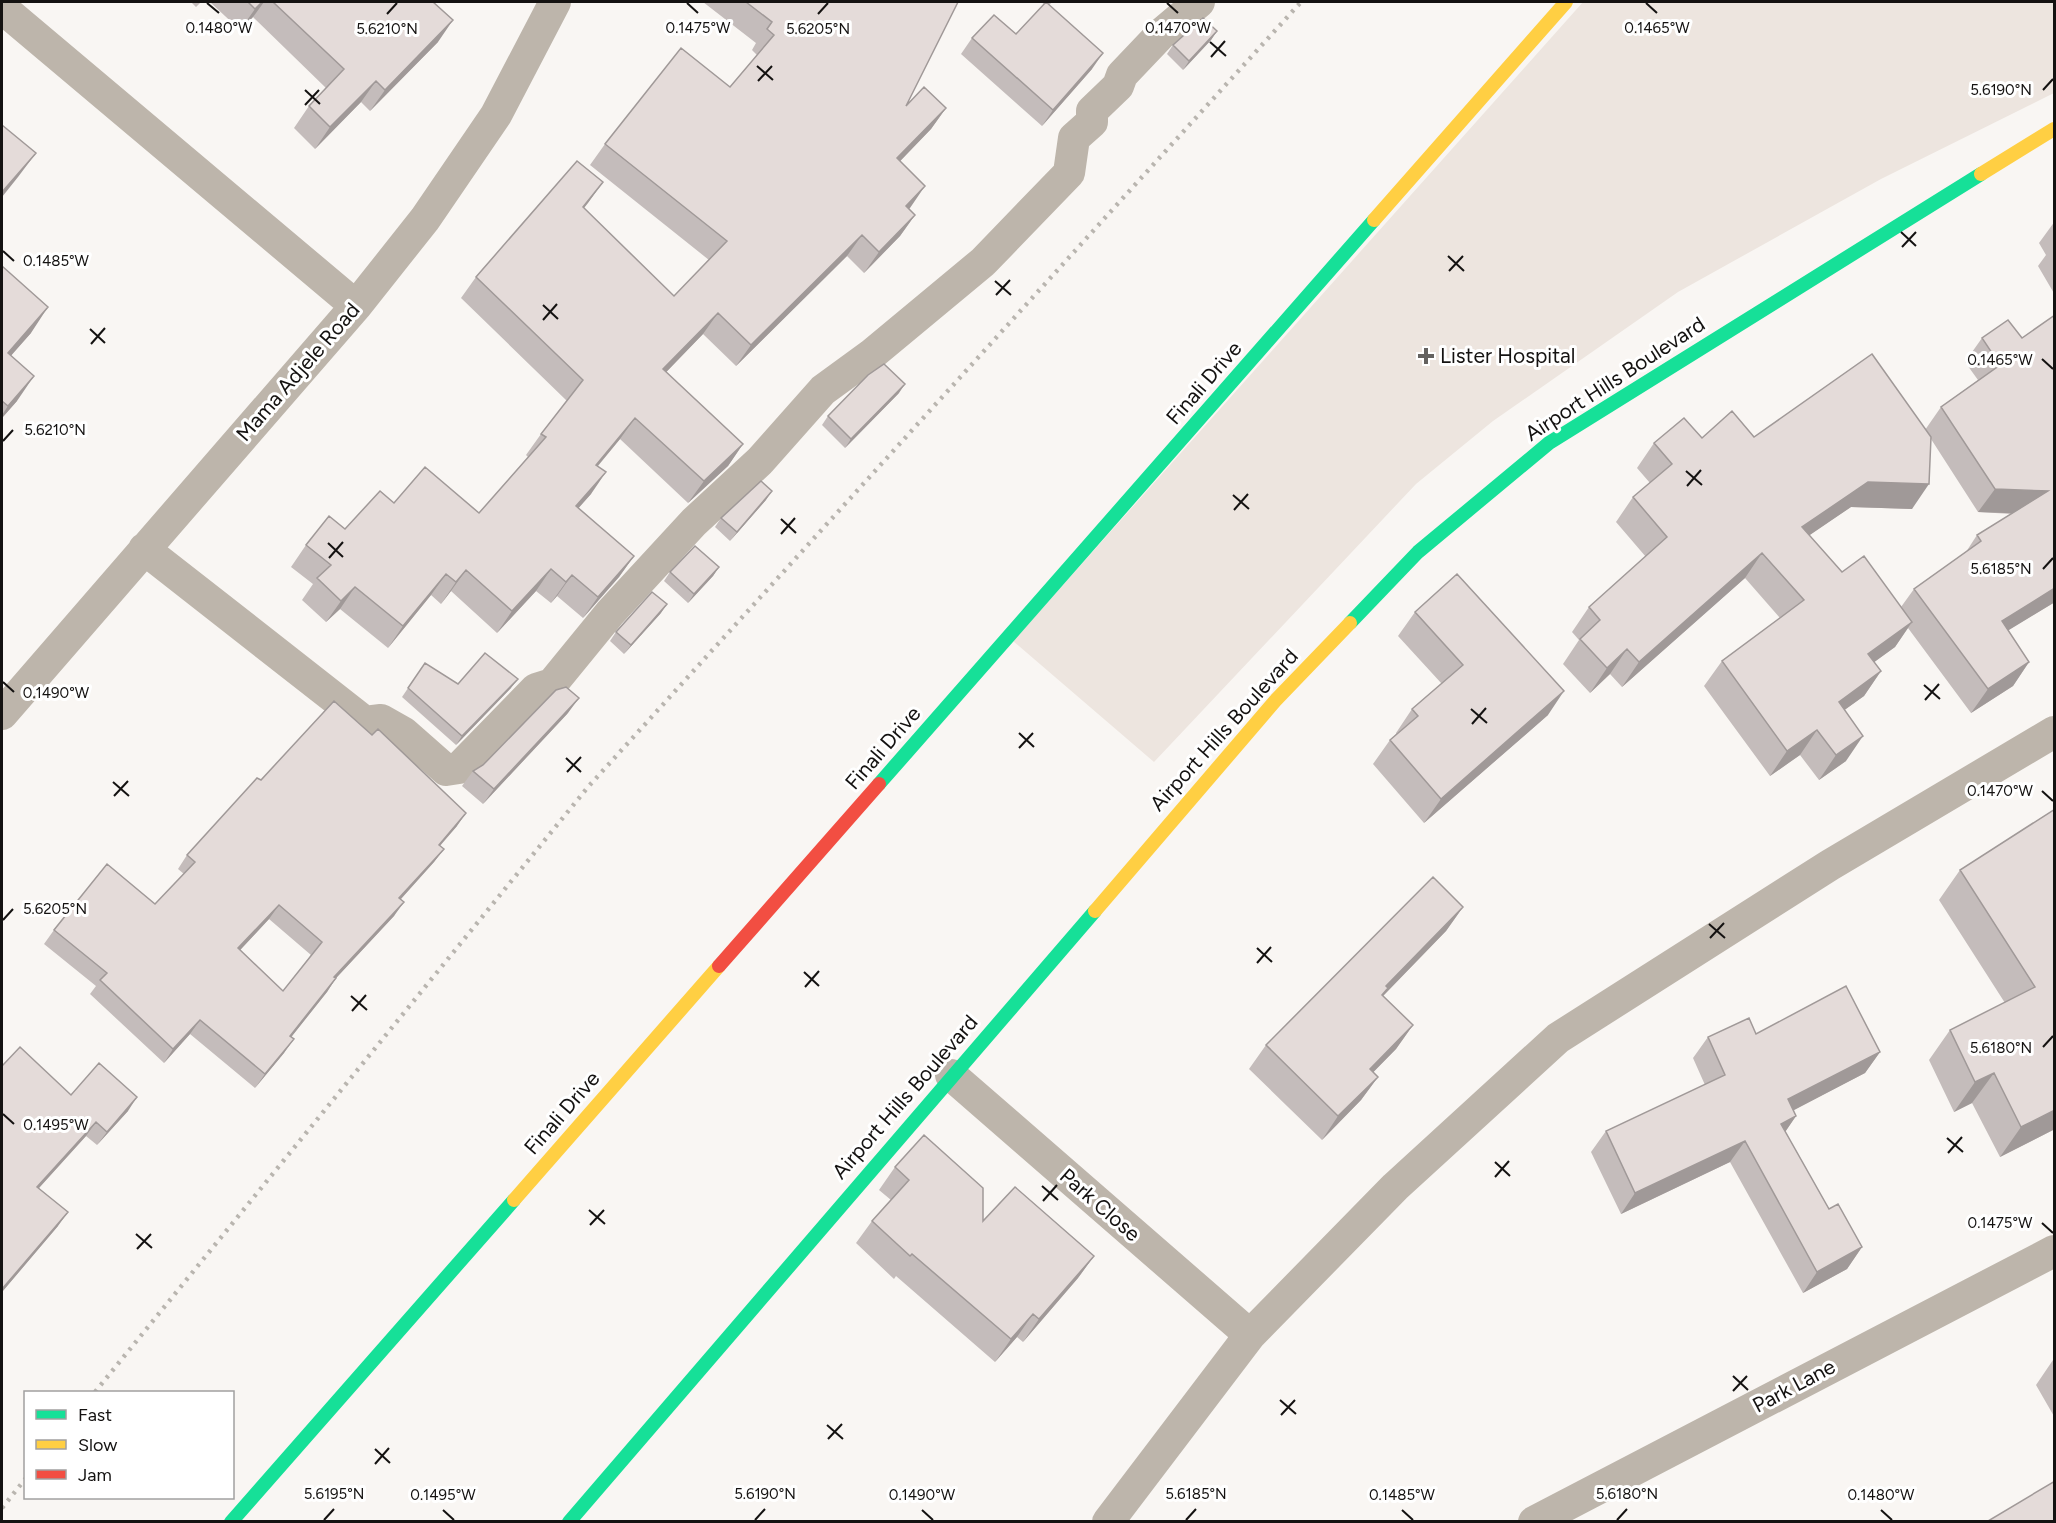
<svg xmlns="http://www.w3.org/2000/svg" width="2056" height="1523" viewBox="0 0 2056 1523" font-family="Figtree,sans-serif">
  <style>
    .built { fill: #ede5df }
    .lines { fill: none; stroke-linecap: round; stroke-linejoin: round }
    .street { stroke: #bdb5ab; stroke-width: 32 }
    .fast { stroke: #16e098; stroke-width: 14 }
    .slow { stroke: #ffcf43; stroke-width: 14 }
    .jam { stroke: #f24e42; stroke-width: 14 }
    .rail { stroke: #b9b5af; stroke-width: 4.5; stroke-dasharray: 3 6; stroke-linecap: butt }
    .wall { fill: #c4bcbb; fill-rule: evenodd }
    .shaded-wall { fill: #a09998 }
    .building { fill: #e4dbd9; stroke: #a09998; stroke-width: 1.5; fill-rule: evenodd }
    .ticks { fill: none; stroke: #141211; stroke-width: 2 }
    .poi-dot { fill: #646260; stroke: #fff; stroke-width: 2 }
    .labels { text-anchor: middle; stroke-width: 6; stroke-linejoin: round; paint-order: stroke }
    .poi-label { font-size: 21px; fill: #141211; stroke: #fff; text-anchor: start }
    .street-label { font-size: 21px; fill: #141211; stroke: #fff }
    .ticks-label { font-size: 15px; text-anchor: middle; fill: #141211; stroke: #fff; stroke-width: 6; stroke-linejoin: round; paint-order: stroke }
  </style>
  <rect width="100%" height="100%" fill="#f9f6f3"/>
  <path class="built" d="M 1583,2 L 2054,2 L 2054,93 L 1881,179 L 1678,292 L 1493,421 L 1416,484 L 1154,762 L 1013,641 Z"/>
  <g class="lines">
    <path class="street" d="M 2,8 L 356,306
      M 144,549 L 365,722 L 381,720 L 404,733 L 446,770 L 459,768 L 536,689 L 552,684 L 610,613 L 694,522 L 760,461 L 823,390 L 871,355 L 983,262 L 1069,173 L 1074,138 L 1092,122 L 1092,111 L 1118,86 L 1122,75 L 1161,34 L 1199,2
      M 2,714 L 356,306 L 425,219 L 496,115 L 555,2
      M 951,1075 L 1250,1335
      M 1108,1522 L 1250,1335 L 1395,1187 L 1558,1038 L 1830,865 L 2054,732
      M 1534,1522 L 2054,1251"/>
    <path class="fast" d="M 1350,623 L 1418,552 L 1549,443 L 1981,174
      M 879,784 L 1374,220
      M 231,1522 L 514,1200
      M 569,1522 L 1095,911"/>
    <path class="slow" d="M 1981,174 L 2054,129
      M 1374,220 L 1566,2
      M 1095,911 L 1275,701 L 1350,623
      M 514,1200 L 719,966"/>
    <path class="jam" d="M 719,966 L 879,784"/>
    <path class="rail" d="M 95,1392 L 588,787 L 1301,2
      M 2,1508 L 26,1478"/>
  </g>
  <path class="wall" d="M 191,2 L 201,2 L 196,7 Z
    M 210,2 L 433,2 L 438,42 L 370,111 L 361,102 L 315,149 L 294,128 L 309,106 L 326,88 L 253,17 L 240,30 Z
    M 703,2 L 958,2 L 906,106 L 946,108 L 931,129 L 900,161 L 909,209 L 915,215 L 900,236 L 864,273 L 847,256 L 736,366 L 703,334 L 666,372 L 743,444 L 728,466 L 688,503 L 620,439 L 598,466 L 591,494 L 578,508 L 634,556 L 619,577 L 583,618 L 557,596 L 551,603 L 536,591 L 497,633 L 451,591 L 441,604 L 431,595 L 388,648 L 340,609 L 326,622 L 302,600 L 313,584 L 291,567 L 306,545 L 345,529 L 394,503 L 479,513 L 528,457 L 526,455 L 541,434 L 567,401 L 461,298 L 476,277 L 584,208 L 674,296 L 709,260 L 590,165 L 605,144 L 730,87 L 757,55 L 752,50 L 756,43 Z
    M 1041,2 L 1052,2 L 1049,5 L 1092,69 L 1042,126 L 961,54 L 972,38 L 1016,34 L 1044,4 Z
    M 1217,31 L 1211,40 L 1183,70 L 1167,54 L 1173,45 Z
    M 2055,221 L 2055,295 L 2038,266 L 2046,255 L 2039,243 Z
    M 2,266 L 31,333 L 11,355 L 17,401 L 2,418 Z
    M 2055,315 L 2055,602 L 2008,630 L 2029,662 L 2013,686 L 1971,713 L 1908,628 L 1895,647 L 1874,662 L 1881,671 L 1864,696 L 1844,710 L 1846,761 L 1819,780 L 1800,755 L 1770,776 L 1704,686 L 1722,661 L 1780,618 L 1745,578 L 1622,687 L 1610,674 L 1590,693 L 1563,664 L 1579,640 L 1572,632 L 1589,607 L 1646,557 L 1616,522 L 1633,497 L 1650,483 L 1637,468 L 1654,443 L 1702,438 L 1925,430 L 1941,407 L 1978,380 L 1965,362 L 1982,338 L 2022,338 ZM 1931,439 L 1978,512 L 2012,514 L 1977,535 L 1966,552 L 1914,589 L 1901,607 L 1842,572 L 1809,535 L 1851,507 L 1912,509 Z
    M 899,393 L 845,448 L 822,425 L 828,416 Z
    M 766,500 L 730,541 L 715,527 L 721,518 Z
    M 719,567 L 713,576 L 688,603 L 664,581 L 670,572 Z
    M 1415,612 L 1548,715 L 1424,823 L 1373,764 L 1390,740 L 1396,734 L 1396,733 L 1412,709 L 1442,684 L 1398,636 Z
    M 661,613 L 624,654 L 610,641 L 616,632 Z
    M 425,663 L 458,684 L 511,688 L 456,745 L 402,697 Z
    M 568,713 L 483,804 L 462,786 L 473,771 Z
    M 261,780 L 457,826 L 440,846 L 444,849 L 434,862 L 401,899 L 394,916 L 336,978 L 327,992 L 291,1037 L 284,1053 L 255,1088 L 190,1034 L 164,1063 L 90,994 L 96,986 L 44,944 L 54,930 L 155,904 L 184,874 L 178,869 L 187,855 ZM 269,919 L 311,955 L 283,991 L 240,950 Z
    M 2055,809 L 2055,1129 L 2000,1157 L 1972,1103 L 1954,1112 L 1929,1060 L 1950,1030 L 2005,1003 L 1939,900 L 1960,870 Z
    M 1463,907 L 1446,931 L 1383,996 L 1413,1025 L 1396,1049 L 1373,1072 L 1378,1077 L 1361,1100 L 1322,1140 L 1249,1069 L 1266,1045 Z
    M 1756,1034 L 1880,1052 L 1865,1073 L 1793,1110 L 1796,1116 L 1785,1132 L 1829,1209 L 1862,1247 L 1847,1269 L 1803,1293 L 1730,1162 L 1621,1214 L 1591,1152 L 1606,1131 L 1705,1085 L 1693,1058 L 1708,1037 Z
    M 2,1066 L 71,1095 L 128,1111 L 97,1145 L 86,1136 L 39,1188 L 58,1226 L 2,1292 Z
    M 895,1167 L 983,1221 L 1094,1256 L 1078,1278 L 1023,1342 L 1017,1337 L 995,1362 L 896,1276 L 894,1279 L 856,1243 L 872,1221 L 891,1200 L 879,1190 Z
    M 2055,1359 L 2055,1418 L 2036,1385 L 2053,1360 Z"/>
  <path class="shaded-wall" d="M 262,2 L 264,2 L 253,17 L 240,30 L 255,9 Z
    M 453,20 L 438,42 L 370,111 L 385,90 Z
    M 1217,31 L 1211,40 L 1183,70 L 1189,61 Z
    M 1103,53 L 1092,69 L 1042,126 L 1053,110 Z
    M 376,81 L 361,102 L 315,149 L 330,127 Z
    M 946,108 L 931,129 L 882,180 L 897,158 Z
    M 36,153 L 18,177 L 2,197 L 2,192 Z
    M 603,182 L 588,203 L 568,228 L 583,207 Z
    M 925,186 L 910,208 L 891,228 L 906,206 Z
    M 915,215 L 900,236 L 864,273 L 879,252 Z
    M 862,235 L 847,256 L 736,366 L 751,345 Z
    M 48,307 L 31,333 L 2,366 L 8,353 Z
    M 718,313 L 703,334 L 648,391 L 663,369 Z
    M 34,376 L 17,401 L 2,418 L 2,415 L 8,406 Z
    M 905,384 L 899,393 L 845,448 L 851,439 Z
    M 635,418 L 620,439 L 581,486 L 596,465 Z
    M 743,444 L 728,466 L 688,503 L 704,481 Z
    M 606,472 L 591,494 L 561,528 L 576,506 Z
    M 1868,482 L 1929,484 L 1912,509 L 1851,507 L 1785,552 L 1802,527 Z
    M 1995,489 L 2048,491 L 2032,514 L 1978,512 Z
    M 772,491 L 766,500 L 730,541 L 737,532 Z
    M 1762,553 L 1745,578 L 1622,687 L 1639,662 Z
    M 634,556 L 619,577 L 583,618 L 598,597 Z
    M 719,567 L 713,576 L 688,603 L 694,594 Z
    M 551,569 L 536,591 L 497,633 L 512,611 Z
    M 466,570 L 451,591 L 441,604 L 456,582 Z
    M 446,574 L 431,595 L 388,648 L 403,626 Z
    M 572,575 L 557,596 L 551,603 L 566,582 Z
    M 355,587 L 340,609 L 326,622 L 341,601 Z
    M 2055,588 L 2055,602 L 1986,644 L 2002,621 Z
    M 667,604 L 661,613 L 624,654 L 631,645 Z
    M 1912,622 L 1895,647 L 1851,679 L 1868,654 Z
    M 1627,649 L 1610,674 L 1590,693 L 1607,668 Z
    M 2029,662 L 2013,686 L 1971,713 L 1988,689 Z
    M 1881,671 L 1864,696 L 1821,727 L 1839,702 Z
    M 518,679 L 511,688 L 456,745 L 462,736 Z
    M 1564,691 L 1548,715 L 1424,823 L 1441,799 Z
    M 579,698 L 568,713 L 483,804 L 494,789 Z
    M 1817,730 L 1800,755 L 1770,776 L 1787,751 Z
    M 1863,736 L 1846,761 L 1819,780 L 1836,755 Z
    M 466,813 L 457,826 L 429,858 L 439,845 Z
    M 444,849 L 434,862 L 390,911 L 399,898 Z
    M 404,902 L 394,916 L 325,990 L 334,977 Z
    M 279,905 L 269,919 L 229,962 L 238,948 Z
    M 1463,907 L 1446,931 L 1382,997 L 1372,1012 L 1386,986 Z
    M 336,978 L 327,992 L 281,1050 L 290,1036 Z
    M 200,1020 L 190,1034 L 164,1063 L 173,1049 Z
    M 1413,1025 L 1396,1049 L 1353,1093 L 1370,1069 Z
    M 294,1039 L 284,1053 L 255,1088 L 265,1074 Z
    M 1880,1052 L 1865,1073 L 1773,1121 L 1788,1099 Z
    M 1994,1073 L 1972,1103 L 1954,1112 L 1975,1082 Z
    M 1378,1077 L 1361,1100 L 1322,1140 L 1338,1116 Z
    M 137,1097 L 128,1111 L 97,1145 L 107,1132 Z
    M 2055,1110 L 2055,1129 L 2000,1157 L 2021,1127 Z
    M 1796,1116 L 1781,1138 L 1781,1124 Z
    M 96,1122 L 86,1136 L 28,1200 L 37,1187 Z
    M 1745,1141 L 1730,1162 L 1621,1214 L 1635,1193 Z
    M 68,1212 L 58,1226 L 2,1292 L 2,1289 Z
    M 1862,1247 L 1847,1269 L 1803,1293 L 1817,1272 Z
    M 1094,1256 L 1078,1278 L 1023,1342 L 1039,1319 Z
    M 1033,1314 L 1017,1337 L 995,1362 L 1011,1339 Z"/>
  <path class="building" d="M 248,2 L 262,2 L 255,9 Z
    M 273,2 L 433,2 L 453,20 L 385,90 L 376,81 L 330,127 L 309,106 L 344,69 Z
    M 746,2 L 958,2 L 906,106 L 924,87 L 946,108 L 897,158 L 925,186 L 906,206 L 915,215 L 879,252 L 862,235 L 751,345 L 718,313 L 663,369 L 743,444 L 704,481 L 635,418 L 596,465 L 606,472 L 576,506 L 634,556 L 598,597 L 572,575 L 566,582 L 551,569 L 512,611 L 466,570 L 456,582 L 446,574 L 403,626 L 355,587 L 341,601 L 317,578 L 331,565 L 306,545 L 329,516 L 345,529 L 380,491 L 394,503 L 425,467 L 479,513 L 546,437 L 541,434 L 583,380 L 476,277 L 577,161 L 603,182 L 583,207 L 674,296 L 727,241 L 605,144 L 681,48 L 730,87 L 774,35 L 767,29 L 772,22 Z
    M 1046,2 L 1103,53 L 1053,110 L 972,38 L 994,15 L 1016,34 Z
    M 1203,18 L 1217,31 L 1189,61 L 1173,45 Z
    M 2,125 L 36,153 L 2,192 Z
    M 2,266 L 48,307 L 8,353 L 34,376 L 8,406 L 2,401 Z
    M 2055,315 L 2055,588 L 2002,621 L 2029,662 L 1988,689 L 1914,589 L 1981,541 L 1977,535 L 2048,491 L 1995,489 L 1941,407 L 2000,365 L 1982,338 L 2008,320 L 2022,338 Z
    M 1872,354 L 1931,437 L 1929,484 L 1868,482 L 1802,527 L 1842,572 L 1864,556 L 1912,622 L 1868,654 L 1881,671 L 1839,702 L 1863,736 L 1836,755 L 1817,730 L 1787,751 L 1722,661 L 1804,600 L 1762,553 L 1639,662 L 1627,649 L 1607,668 L 1580,639 L 1600,620 L 1589,607 L 1667,537 L 1633,497 L 1672,464 L 1654,443 L 1684,418 L 1702,438 L 1732,411 L 1754,437 Z
    M 884,364 L 905,384 L 851,439 L 828,416 L 868,375 Z
    M 761,481 L 772,491 L 737,532 L 721,518 Z
    M 695,546 L 719,567 L 694,594 L 670,572 Z
    M 1457,574 L 1564,691 L 1441,799 L 1390,740 L 1418,716 L 1412,709 L 1463,665 L 1415,612 Z
    M 652,592 L 667,604 L 631,645 L 616,632 Z
    M 485,653 L 518,679 L 462,736 L 408,688 L 425,663 L 458,684 Z
    M 566,687 L 579,698 L 494,789 L 473,771 L 483,765 L 556,690 Z
    M 334,701 L 372,735 L 378,729 L 466,813 L 439,845 L 444,849 L 399,898 L 404,902 L 334,977 L 336,978 L 290,1036 L 294,1039 L 265,1074 L 200,1020 L 173,1049 L 100,980 L 107,973 L 54,930 L 107,864 L 155,904 L 195,862 L 187,855 L 257,778 L 261,780 ZM 279,905 L 322,942 L 283,991 L 238,948 Z
    M 2055,809 L 2055,1110 L 2021,1127 L 1994,1073 L 1975,1082 L 1950,1030 L 2035,987 L 1960,870 Z
    M 1433,877 L 1463,907 L 1386,986 L 1388,988 L 1382,995 L 1413,1025 L 1370,1069 L 1378,1077 L 1338,1116 L 1266,1045 Z
    M 1846,986 L 1880,1052 L 1788,1099 L 1796,1116 L 1781,1124 L 1829,1209 L 1838,1204 L 1862,1247 L 1817,1272 L 1745,1141 L 1635,1193 L 1606,1131 L 1725,1075 L 1708,1037 L 1749,1018 L 1756,1034 Z
    M 20,1047 L 71,1095 L 99,1063 L 137,1097 L 107,1132 L 96,1122 L 37,1187 L 68,1212 L 2,1289 L 2,1066 Z
    M 924,1135 L 983,1188 L 983,1221 L 1015,1187 L 1094,1256 L 1039,1319 L 1033,1314 L 1011,1339 L 912,1254 L 910,1256 L 872,1221 L 909,1180 L 895,1167 Z
    M 2055,1481 L 2055,1521 L 1988,1521 Z"/>
  <path class="ticks" d="M 207,3 L 219,13M 687,3 L 698,13M 1167,3 L 1178,13M 1646,3 L 1657,13M 387,14 L 397,3M 818,14 L 828,3M 1210,42 L 1226,56M 1211,57 L 1225,41M 757,66 L 773,80M 758,81 L 772,66M 305,90 L 320,104M 2043,90 L 2053,79M 305,105 L 319,90M 1901,232 L 1916,246M 1902,247 L 1916,232M 3,251 L 14,261M 1448,256 L 1464,271M 1449,271 L 1463,256M 995,281 L 1011,295M 996,295 L 1010,280M 543,305 L 558,319M 543,320 L 557,304M 90,329 L 105,343M 91,344 L 105,328M 2042,359 L 2053,369M 3,441 L 13,430M 1686,471 L 1702,485M 1687,486 L 1701,470M 1233,495 L 1249,509M 1234,510 L 1248,494M 781,519 L 796,533M 781,534 L 795,518M 328,543 L 343,557M 329,558 L 343,542M 2043,569 L 2053,558M 3,682 L 14,692M 1924,685 L 1940,699M 1925,700 L 1939,684M 1471,709 L 1487,723M 1472,724 L 1486,708M 1019,733 L 1034,747M 1019,748 L 1033,733M 566,758 L 581,772M 567,772 L 581,757M 113,782 L 129,796M 2042,791 L 2053,801M 114,796 L 128,781M 3,920 L 13,909M 1709,924 L 1725,938M 1710,938 L 1724,923M 1257,948 L 1272,962M 1257,963 L 1271,947M 804,972 L 819,986M 805,987 L 819,971M 351,996 L 367,1010M 352,1011 L 366,995M 2043,1047 L 2053,1036M 3,1114 L 14,1124M 1947,1138 L 1963,1152M 1948,1153 L 1962,1137M 1495,1162 L 1510,1176M 1495,1177 L 1509,1161M 1042,1186 L 1058,1200M 1043,1201 L 1057,1185M 589,1210 L 605,1224M 2042,1223 L 2053,1233M 590,1225 L 604,1210M 136,1234 L 152,1248M 137,1249 L 151,1234M 1733,1376 L 1748,1390M 1733,1391 L 1747,1376M 1280,1400 L 1296,1414M 1281,1415 L 1295,1400M 827,1425 L 843,1439M 828,1439 L 842,1424M 375,1449 L 390,1463M 375,1464 L 389,1448M 443,1510 L 454,1520M 922,1510 L 933,1520M 1402,1510 L 1413,1520M 1881,1510 L 1892,1520M 324,1520 L 334,1509M 755,1520 L 765,1509M 1186,1520 L 1196,1509M 1617,1520 L 1627,1509"/>
  <path class="poi-dot" d="M1423 347h6v6h6v6h-6v6h-6v-6h-6v-6h6z"/>
  <g class="labels">
    <g class="poi-label">
      <text x="1440" y="363">Lister Hospital</text>
    </g>
    <g class="street-label">
      <text transform="translate(298 372) rotate(-49)" y="7">Mama Adjele Road</text>
      <text transform="translate(1615 379) rotate(-33)" y="7">Airport Hills Boulevard</text>
      <text transform="translate(1204 383) rotate(-49)" y="7">Finali Drive</text>
      <text transform="translate(1224 730) rotate(-48)" y="7">Airport Hills Boulevard</text>
      <text transform="translate(883 748) rotate(-49)" y="7">Finali Drive</text>
      <text transform="translate(905 1097) rotate(-49)" y="7">Airport Hills Boulevard</text>
      <text transform="translate(562 1113) rotate(-49)" y="7">Finali Drive</text>
      <text transform="translate(1100 1205) rotate(41)" y="7">Park Close</text>
      <text transform="translate(1794 1386) rotate(-28)" y="7">Park Lane</text>
    </g>
  </g>
  <g class="ticks-label">
    <text x="219" y="33">0.1480°W</text>
    <text x="698" y="33">0.1475°W</text>
    <text x="1178" y="33">0.1470°W</text>
    <text x="1657" y="33">0.1465°W</text>
    <text x="387" y="34">5.6210°N</text>
    <text x="818" y="34">5.6205°N</text>
    <text x="2001" y="95">5.6190°N</text>
    <text x="56" y="266">0.1485°W</text>
    <text x="2000" y="365">0.1465°W</text>
    <text x="55" y="435">5.6210°N</text>
    <text x="2001" y="574">5.6185°N</text>
    <text x="56" y="698">0.1490°W</text>
    <text x="2000" y="796">0.1470°W</text>
    <text x="55" y="914">5.6205°N</text>
    <text x="2001" y="1053">5.6180°N</text>
    <text x="56" y="1130">0.1495°W</text>
    <text x="2000" y="1228">0.1475°W</text>
    <text x="334" y="1499">5.6195°N</text>
    <text x="765" y="1499">5.6190°N</text>
    <text x="1196" y="1499">5.6185°N</text>
    <text x="1627" y="1499">5.6180°N</text>
    <text x="443" y="1500">0.1495°W</text>
    <text x="922" y="1500">0.1490°W</text>
    <text x="1402" y="1500">0.1485°W</text>
    <text x="1881" y="1500">0.1480°W</text>
  </g>
  <rect width="2056" height="1523" fill="none" stroke="#141211" stroke-width="6"/>
  <rect x="24" y="1391" width="210" height="108" fill="#ffffff" stroke="#a1a0a0" stroke-width="1.5"/>
  <rect x="36" y="1410" width="30" height="9" fill="#16e098" stroke="#a1a0a0" stroke-width="1.5"/>
  <text x="78" y="1421" font-size="18" fill="#141211">Fast</text>
  <rect x="36" y="1440" width="30" height="9" fill="#ffcf43" stroke="#a1a0a0" stroke-width="1.5"/>
  <text x="78" y="1451" font-size="18" fill="#141211">Slow</text>
  <rect x="36" y="1470" width="30" height="9" fill="#f24e42" stroke="#a1a0a0" stroke-width="1.5"/>
  <text x="78" y="1481" font-size="18" fill="#141211">Jam</text>
</svg>
